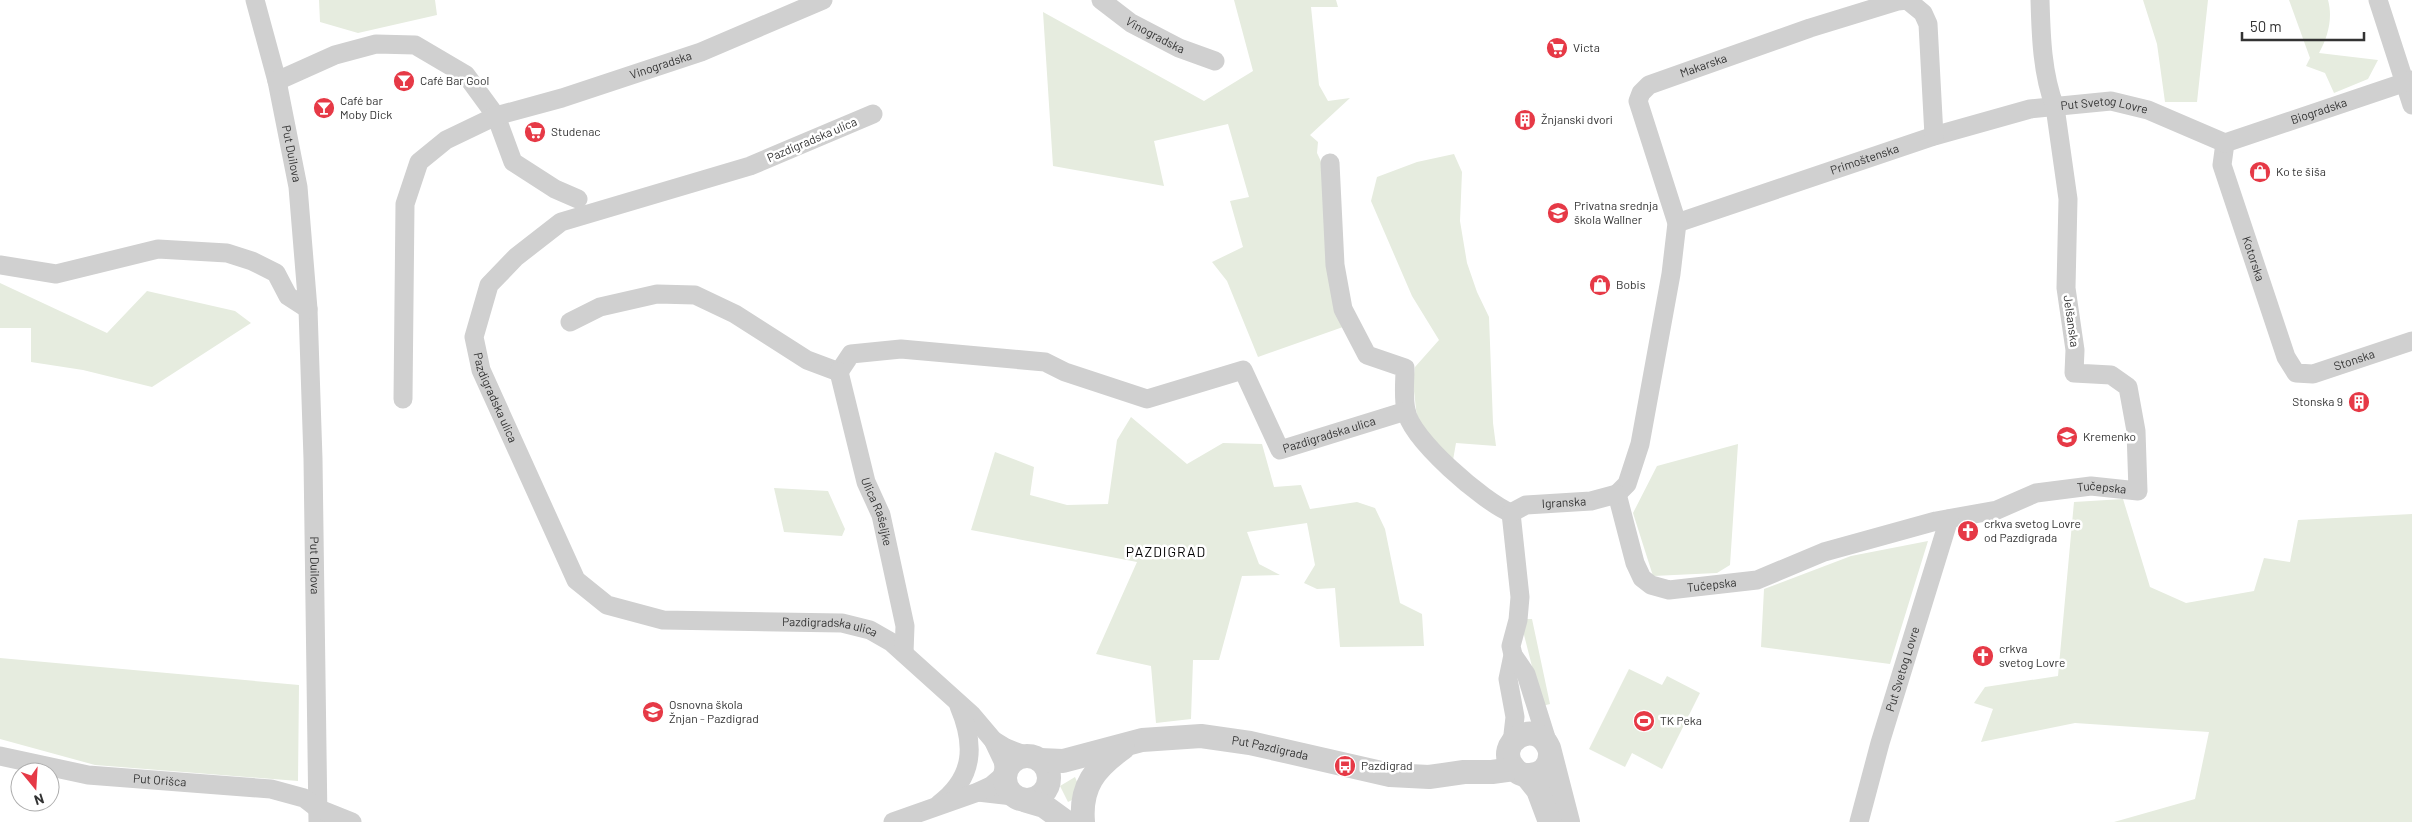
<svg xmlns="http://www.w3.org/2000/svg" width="2412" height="822" viewBox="0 0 2412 822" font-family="Barlow,sans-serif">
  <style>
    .green { fill: #e6ecdf }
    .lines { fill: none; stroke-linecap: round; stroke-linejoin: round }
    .minor { stroke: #d0d0d0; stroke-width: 19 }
    .tertiary { stroke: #d0d0d0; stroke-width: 24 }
    .labels { text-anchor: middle; stroke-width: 5; stroke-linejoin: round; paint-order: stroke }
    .street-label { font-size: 12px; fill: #333; stroke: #fff }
    .poi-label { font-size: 12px; fill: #333; stroke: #fff; text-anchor: start }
    .neighbourhood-label { font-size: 14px; letter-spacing: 1px; fill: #000; stroke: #fff }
  </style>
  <rect width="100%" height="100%" fill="#fff"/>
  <path class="green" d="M 319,0 L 435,0 L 437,15 L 358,33 L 320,22 Z
    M 1234,0 L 1336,0 L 1338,7 L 1311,7 L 1319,85 L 1328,101 L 1350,98 L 1310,135 L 1318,142 L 1317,153 L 1326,172 L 1343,327 L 1258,357 L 1227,281 L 1212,262 L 1243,247 L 1230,201 L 1249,197 L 1228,124 L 1154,141 L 1164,186 L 1053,166 L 1043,12 L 1204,101 L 1253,71 Z
    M 2143,0 L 2208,0 L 2197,102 L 2165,102 L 2157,44 Z
    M 2289,0 L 2328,0 C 2333,18 2328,37 2319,53 L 2378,60 L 2368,79 L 2334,93 L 2325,73 L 2306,66 L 2310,58 Z
    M 1454,154 L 1462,172 L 1460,221 L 1467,263 L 1477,292 L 1489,317 L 1493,423 L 1496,446 L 1456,443 L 1453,460 L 1430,440 L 1417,418 L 1413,382 L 1415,367 L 1439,340 L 1412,296 L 1371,201 L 1377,177 L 1417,162 Z
    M 0,283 L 107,333 L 147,291 L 235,311 L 251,323 L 152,387 L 83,370 L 31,362 L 31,328 L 0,328 Z
    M 1131,417 L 1187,464 L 1223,443 L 1262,444 L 1274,487 L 1301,485 L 1310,509 L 1357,502 L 1375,508 L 1385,529 L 1400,603 L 1422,614 L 1424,646 L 1340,647 L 1335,588 L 1317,589 L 1304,583 L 1315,565 L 1307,523 L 1247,532 L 1259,564 L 1280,575 L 1242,576 L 1219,660 L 1193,660 L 1191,719 L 1156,723 L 1151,666 L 1096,654 L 1137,562 L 971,530 L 995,452 L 1034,467 L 1030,495 L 1067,505 L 1108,504 L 1117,440 Z
    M 1738,444 L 1730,565 L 1717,573 L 1653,576 L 1633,513 L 1657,466 Z
    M 774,488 L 828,491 L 845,529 L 842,536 L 784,532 Z
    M 2123,499 L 2150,587 L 2186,603 L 2254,591 L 2264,558 L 2290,562 L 2298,520 L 2412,514 L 2412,822 L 2114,822 L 2195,799 L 2209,732 L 2075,723 L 1981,742 L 1993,709 L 1974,703 L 1985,687 L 2058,676 L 2074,502 Z
    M 1928,541 L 1890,664 L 1761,647 L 1764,589 L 1851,556 Z
    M 1526,619 L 1532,619 L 1550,704 L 1542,706 L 1521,623 Z
    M 0,658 L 299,685 L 298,781 L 95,765 L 0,739 Z
    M 1629,669 L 1662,685 L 1667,676 L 1700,693 L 1662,769 L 1632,753 L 1625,767 L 1589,749 Z
    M 1075,777 L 1078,784 L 1072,800 L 1068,802 L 1060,786 Z"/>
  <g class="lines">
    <g class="minor">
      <path id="s1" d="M 255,0 L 277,81 L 298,187 L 308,309 L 313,459 L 318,822"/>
      <path id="s2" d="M 1101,0 L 1131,23 L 1179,48 L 1215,61"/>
      <path d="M 2378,0 L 2412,105"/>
      <path d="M 277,81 L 335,55 L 376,44 L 415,45 L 466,75 L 496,116 L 513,162 L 555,189 L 578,199"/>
      <path id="s3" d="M 873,114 L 750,166 L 561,222 L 516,257 L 489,285 L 474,337 L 481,370 L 576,580 L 607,605 L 663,620 L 842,623 L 870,630 L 891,642 L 971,714 L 993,740 L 1003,761 L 1005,772"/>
      <path id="s4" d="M 2225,143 L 2222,165 L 2286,357 L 2296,373 L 2313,374 L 2412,341"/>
      <path id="s5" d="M 2225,143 L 2412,80"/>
      <path d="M 1330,163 L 1335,265 L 1343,309 L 1367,355 L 1405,368 C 1405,382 1403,397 1406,410 C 1410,439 1484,502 1511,513"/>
      <path id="s6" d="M 1677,223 L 1934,136 L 2030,109 L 2111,101 L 2148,110 L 2225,143"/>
      <path d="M 0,265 L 56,274 L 158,249 L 227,253 L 252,261 L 276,273 L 288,296 L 308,309"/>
      <path d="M 570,322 L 600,307 L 657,294 L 695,295 L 735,314 L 807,360 L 839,372"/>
      <path id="s7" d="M 839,372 L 851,354 L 901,349 L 1045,362 L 1065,372 L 1147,399 L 1243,370 L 1280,450 L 1406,411"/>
      <path id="s8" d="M 839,372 L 866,482 L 881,515 L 905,626 L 904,653"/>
      <path id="s9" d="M 403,399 L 405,204 L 419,162 L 446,140 L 496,116 L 562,98 L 701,52 L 823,0"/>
      <path id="s10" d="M 1617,494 L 1635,563 L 1642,578 L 1651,585 L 1669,590 L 1757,580 L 1824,552 L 1936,521 L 1997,510 L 2036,493 L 2091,486 L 2138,491 L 2136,431 L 2128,387 L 2111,375 L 2074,373 L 2075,350 L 2066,288 L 2068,199 L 2055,107 C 2042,74 2041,35 2040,0"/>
      <path id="s11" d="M 1617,494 L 1627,484 L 1640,444 L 1671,274 L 1677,223 L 1638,101 L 1641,93 L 1649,85 L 1810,28 L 1898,1 L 1907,0 L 1923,13 L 1928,24 L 1934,136"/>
      <path d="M 1511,513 L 1520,597 L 1518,620 L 1511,646 L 1513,655 L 1508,679 L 1515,717 L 1512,743"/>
      <path id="s12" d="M 1511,513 L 1526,505 L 1591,501 L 1617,494"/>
      <path d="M 1513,655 L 1526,674 L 1548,744"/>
      <path d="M 993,740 L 1006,748 L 1027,756"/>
      <path id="s13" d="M 0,756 L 88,775 L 271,789 L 304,798 L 317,808 L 352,822"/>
      <path d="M 978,792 L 1013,796"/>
      <path d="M 939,804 C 975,777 975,744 959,706"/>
      <path d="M 893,822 L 978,792 L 991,786 L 1005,774"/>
      <path id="s14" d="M 1859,822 L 1880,743 L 1949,519"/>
    </g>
    <g class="tertiary">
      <path d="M 1550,752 C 1551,765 1543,774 1530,775 C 1523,776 1517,773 1513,767 C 1494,744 1535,716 1549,748 L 1568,822"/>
      <circle cx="1027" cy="778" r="22"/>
      <path id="s15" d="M 1040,760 L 1063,761 L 1142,740 L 1201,736 L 1250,743 L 1390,775 L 1429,777 L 1464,772 L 1492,772 L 1514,769"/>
      <path d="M 1526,775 L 1538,790 L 1550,822"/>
      <path d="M 1027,801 L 1044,806 L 1066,822"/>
      <path d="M 1083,822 C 1080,786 1095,768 1123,748"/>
    </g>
  </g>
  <defs>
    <g id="supermarket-disc" transform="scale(1.125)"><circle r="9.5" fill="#e63946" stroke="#fff"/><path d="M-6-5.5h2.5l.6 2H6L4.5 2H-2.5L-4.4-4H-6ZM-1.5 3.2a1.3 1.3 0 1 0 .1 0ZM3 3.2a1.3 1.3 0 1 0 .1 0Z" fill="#fff"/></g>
    <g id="bar-disc" transform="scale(1.125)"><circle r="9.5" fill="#e63946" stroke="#fff"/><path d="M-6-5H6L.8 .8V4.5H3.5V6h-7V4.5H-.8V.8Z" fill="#fff"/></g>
    <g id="building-disc" transform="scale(1.125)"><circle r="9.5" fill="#e63946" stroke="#fff"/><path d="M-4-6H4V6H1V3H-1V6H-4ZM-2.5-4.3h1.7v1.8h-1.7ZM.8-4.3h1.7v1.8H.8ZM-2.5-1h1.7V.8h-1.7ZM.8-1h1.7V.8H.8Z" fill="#fff"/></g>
    <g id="shop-disc" transform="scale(1.125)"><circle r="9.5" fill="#e63946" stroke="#fff"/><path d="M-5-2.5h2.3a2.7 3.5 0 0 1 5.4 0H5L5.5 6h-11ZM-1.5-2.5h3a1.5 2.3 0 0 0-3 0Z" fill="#fff"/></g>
    <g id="school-disc" transform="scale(1.125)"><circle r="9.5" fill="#e63946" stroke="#fff"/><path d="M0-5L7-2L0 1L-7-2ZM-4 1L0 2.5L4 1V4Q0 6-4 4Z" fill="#fff"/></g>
    <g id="church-disc" transform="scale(1.125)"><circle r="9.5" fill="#e63946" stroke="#fff"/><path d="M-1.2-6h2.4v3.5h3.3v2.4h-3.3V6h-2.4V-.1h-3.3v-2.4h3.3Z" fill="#fff"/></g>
    <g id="stadium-disc" transform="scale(1.125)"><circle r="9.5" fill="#e63946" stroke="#fff"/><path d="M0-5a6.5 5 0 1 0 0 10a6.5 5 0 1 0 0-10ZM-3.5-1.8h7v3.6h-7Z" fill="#fff"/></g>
    <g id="bus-disc" transform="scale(1.125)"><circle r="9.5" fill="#e63946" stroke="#fff"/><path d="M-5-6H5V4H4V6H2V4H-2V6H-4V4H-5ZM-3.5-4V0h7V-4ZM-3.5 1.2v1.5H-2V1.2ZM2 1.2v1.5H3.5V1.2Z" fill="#fff"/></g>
  </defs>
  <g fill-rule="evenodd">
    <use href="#supermarket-disc" x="1557" y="48"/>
    <use href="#bar-disc" x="404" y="81"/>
    <use href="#bar-disc" x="324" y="108"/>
    <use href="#building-disc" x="1525" y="120"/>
    <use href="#supermarket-disc" x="535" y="132"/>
    <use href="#shop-disc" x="2260" y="172"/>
    <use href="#school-disc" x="1558" y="213"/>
    <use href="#shop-disc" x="1600" y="285"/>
    <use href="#building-disc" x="2359" y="402"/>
    <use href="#school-disc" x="2067" y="437"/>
    <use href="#church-disc" x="1968" y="531"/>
    <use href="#church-disc" x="1983" y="656"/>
    <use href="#school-disc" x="653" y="712"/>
    <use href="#stadium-disc" x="1644" y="721"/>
    <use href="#bus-disc" x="1345" y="766"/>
  </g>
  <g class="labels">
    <g class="street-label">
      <text dy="4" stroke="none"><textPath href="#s2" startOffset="65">Vinogradska</textPath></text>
      <text dy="4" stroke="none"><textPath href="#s9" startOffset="502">Vinogradska</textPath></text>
      <text dy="4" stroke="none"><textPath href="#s11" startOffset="486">Makarska</textPath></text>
      <text dy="4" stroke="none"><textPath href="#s6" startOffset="446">Put Svetog Lovre</textPath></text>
      <text dy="4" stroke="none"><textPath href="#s5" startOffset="99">Biogradska</textPath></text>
      <text transform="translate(812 140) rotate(-23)" y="4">Pazdigradska ulica</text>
      <text dy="4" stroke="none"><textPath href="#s1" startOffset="158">Put Duilova</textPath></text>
      <text dy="4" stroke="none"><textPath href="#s6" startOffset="198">Primoštenska</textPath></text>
      <text dy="4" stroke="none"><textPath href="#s4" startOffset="121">Kotorska</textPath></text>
      <text transform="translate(2071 321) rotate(82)" y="4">Jelšanska</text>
      <text dy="4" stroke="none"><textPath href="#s4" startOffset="304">Stonska</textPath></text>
      <text dy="4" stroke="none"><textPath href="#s3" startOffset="545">Pazdigradska ulica</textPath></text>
      <text dy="4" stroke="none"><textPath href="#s7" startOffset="565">Pazdigradska ulica</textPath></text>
      <text dy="4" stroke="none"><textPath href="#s10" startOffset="566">Tučepska</textPath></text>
      <text dy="4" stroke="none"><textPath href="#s12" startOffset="55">Igranska</textPath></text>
      <text dy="4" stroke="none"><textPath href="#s8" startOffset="145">Ulica Rašeljke</textPath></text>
      <text dy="4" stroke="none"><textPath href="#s1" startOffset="571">Put Duilova</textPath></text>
      <text dy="4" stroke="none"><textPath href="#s10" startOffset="161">Tučepska</textPath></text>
      <text dy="4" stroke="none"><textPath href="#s3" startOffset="1010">Pazdigradska ulica</textPath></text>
      <text dy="4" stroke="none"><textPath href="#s14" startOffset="159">Put Svetog Lovre</textPath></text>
      <text dy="4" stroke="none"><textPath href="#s15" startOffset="234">Put Pazdigrada</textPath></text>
      <text dy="4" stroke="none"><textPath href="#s13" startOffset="162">Put Orišca</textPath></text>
    </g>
    <g class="poi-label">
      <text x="1573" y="52">Victa</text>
      <text x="420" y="85">Café Bar Gool</text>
      <text x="340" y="105">Café bar<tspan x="340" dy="14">Moby Dick</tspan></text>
      <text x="1541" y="124">Žnjanski dvori</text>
      <text x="551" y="136">Studenac</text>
      <text x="2276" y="176">Ko te šiša</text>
      <text x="1574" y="210">Privatna srednja<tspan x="1574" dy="14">škola Wallner</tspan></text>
      <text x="1616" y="289">Bobis</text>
      <text x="2343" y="406" text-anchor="end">Stonska 9</text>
      <text x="2083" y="441">Kremenko</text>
      <text x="1984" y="528">crkva svetog Lovre<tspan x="1984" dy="14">od Pazdigrada</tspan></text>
      <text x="1999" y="653">crkva<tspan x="1999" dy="14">svetog Lovre</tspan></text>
      <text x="669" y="709">Osnovna škola<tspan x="669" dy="14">Žnjan - Pazdigrad</tspan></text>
      <text x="1660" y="725">TK Peka</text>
      <text x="1361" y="770">Pazdigrad</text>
    </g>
    <g class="neighbourhood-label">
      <text x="1166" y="557">PAZDIGRAD</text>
    </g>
  </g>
  <g transform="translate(35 787) rotate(162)"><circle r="24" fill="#ffffff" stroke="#adadad"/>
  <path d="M0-4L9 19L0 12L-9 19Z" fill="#e63946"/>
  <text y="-8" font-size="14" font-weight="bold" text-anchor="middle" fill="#333333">N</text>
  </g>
  <path d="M2242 32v8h122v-8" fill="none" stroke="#333333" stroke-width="2.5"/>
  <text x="2250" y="32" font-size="15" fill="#333333" stroke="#ffffff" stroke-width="4" paint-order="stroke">50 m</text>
</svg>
